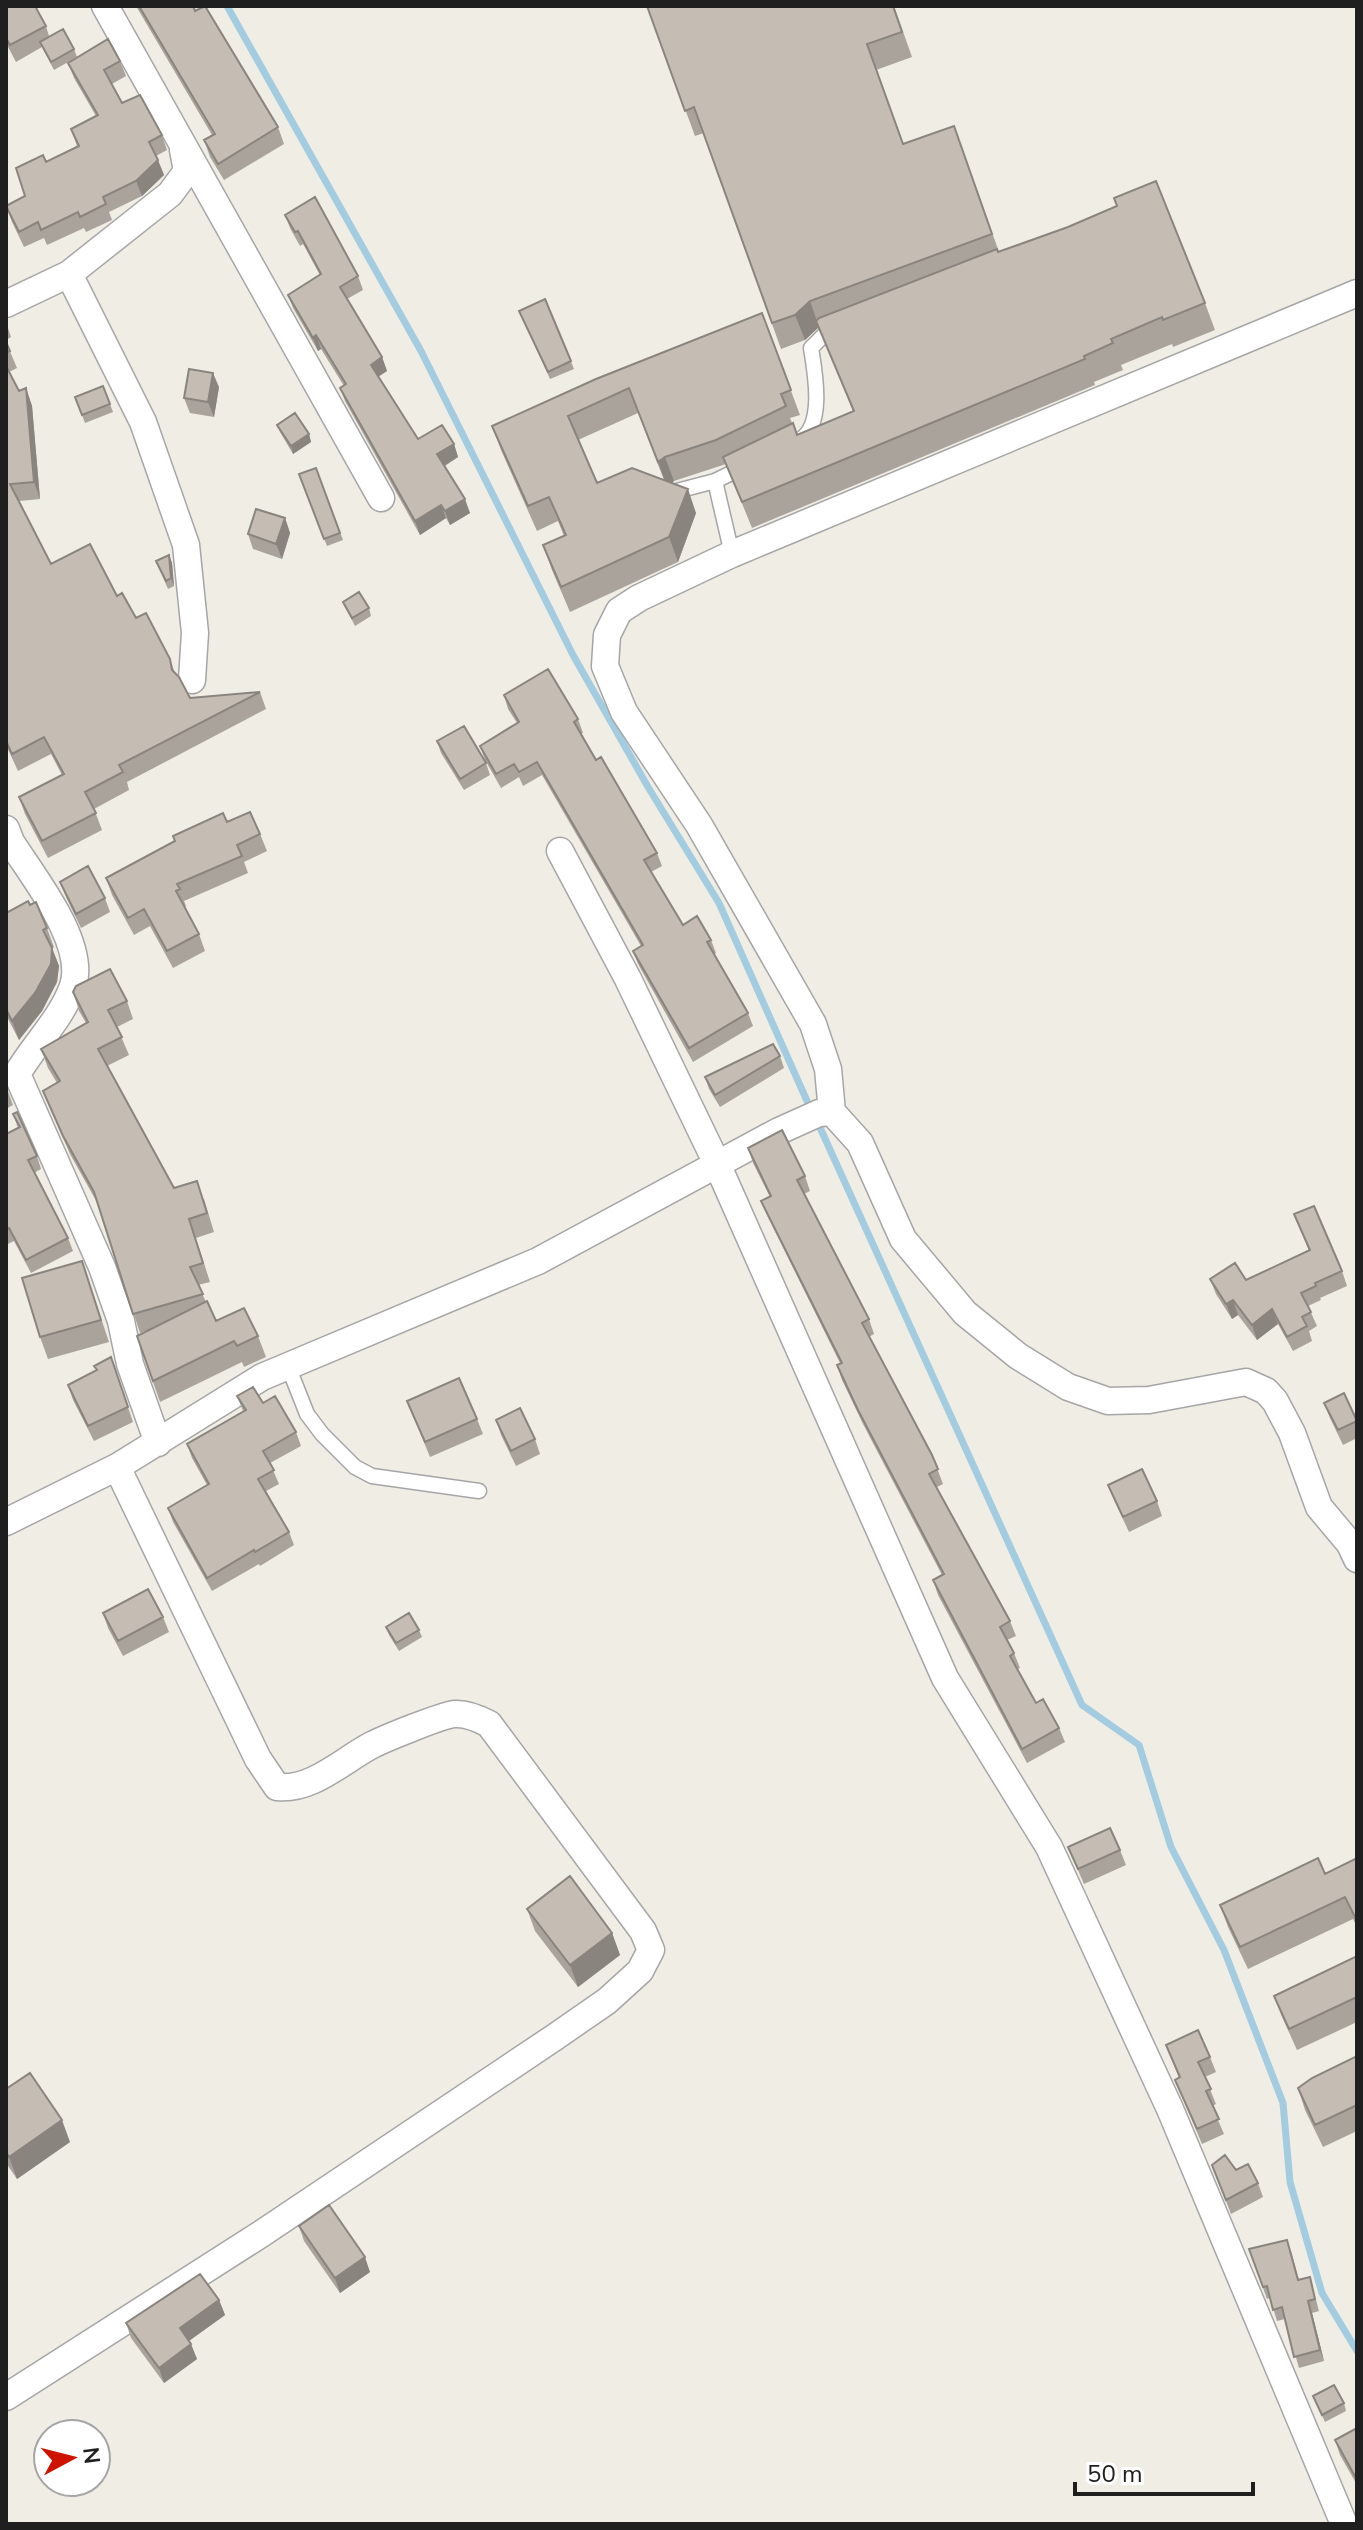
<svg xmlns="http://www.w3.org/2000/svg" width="1363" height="2530" viewBox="0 0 1363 2530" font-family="'Nunito Sans',sans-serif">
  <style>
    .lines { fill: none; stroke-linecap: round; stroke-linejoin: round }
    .stream { stroke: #a3cce0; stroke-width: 7 }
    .lane-casing { stroke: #a6a6a6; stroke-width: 17 }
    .street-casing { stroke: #a6a6a6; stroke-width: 29 }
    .lane { stroke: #fff; stroke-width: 14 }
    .street { stroke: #fff; stroke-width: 26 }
    .wall { fill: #a9a39b; fill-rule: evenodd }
    .shaded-wall { fill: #8a847e }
    .building { fill: #c5bdb4; stroke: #8a847e; stroke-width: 2 }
  </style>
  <rect width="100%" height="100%" fill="#f0ede5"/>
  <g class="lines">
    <path class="stream" d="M 227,6 L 421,351 L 573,655 L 648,787 L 719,903 L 811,1110
      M 817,1121 L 1082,1705 L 1139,1745 L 1171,1847 L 1224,1950 L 1283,2103 L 1290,2182 L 1322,2293 L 1357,2351"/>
    <g class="lane-casing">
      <path id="lane" d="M 799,440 C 825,427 815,372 811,348 L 823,336 L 837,330
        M 715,481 L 732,554
        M 677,491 L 715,481 L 744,467
        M 288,1366 L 307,1414 L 322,1434 L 355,1467 L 372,1476 L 479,1491"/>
    </g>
    <g class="street-casing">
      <path id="street" d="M 105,6 L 381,498
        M 69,274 L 143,422 L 186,545 L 195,633 L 192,680
        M 1357,293 L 732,554 L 639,598 L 619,611 L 607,635 L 605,666 L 624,712 L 699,825 L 813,1024 L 828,1069 L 832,1112 L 860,1143 L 903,1239 L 965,1313 L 1018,1356 L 1068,1387 L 1108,1401 L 1149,1400 L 1246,1382 L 1266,1391 L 1275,1401 L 1292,1433 L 1319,1507 L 1350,1544 L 1357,1559
        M 6,304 L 69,274 L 170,194 L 187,171 L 183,150
        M 6,829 L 11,842 C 33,877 87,943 73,986 C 62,1018 34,1045 17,1074 L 102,1267 L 121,1321 L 130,1364 L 158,1443
        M 560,851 L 628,979 L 718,1166 L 945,1678 L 1049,1847 L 1170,2109 L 1344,2524
        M 6,1522 L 117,1467 L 262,1377 L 538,1261 L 779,1131 L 819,1113 L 832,1112
        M 6,2397 L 261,2234 L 555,2037 L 607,2001 L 640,1971 L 651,1950 L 643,1931 L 489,1724 C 478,1718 466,1713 454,1714 C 440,1716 386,1738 372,1745 C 343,1760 312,1791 277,1787 L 258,1759 L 117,1467"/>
    </g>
    <use href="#lane" class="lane"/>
    <use href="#street" class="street"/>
  </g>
  <path class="wall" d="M 6,6 L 46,26 L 49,36 L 74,49 L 77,57 L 54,70 L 42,47 L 16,62 L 6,43 Z
    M 136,6 L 193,6 L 278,127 L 284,144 L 224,180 L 210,157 L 204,140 L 212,135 Z
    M 647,6 L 894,6 L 912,57 L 876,70 L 903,144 L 954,126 L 999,252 L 1205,303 L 1215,330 L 1173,347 L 1172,344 L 1121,365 L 1123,370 L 1094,382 L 1095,385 L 752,528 L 726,464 L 674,481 L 672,483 L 696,513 L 678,562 L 570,612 L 552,570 L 543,545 L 564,536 L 558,521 L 537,531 L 501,450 L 492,426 L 762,313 L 800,415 L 790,418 L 797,435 L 853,411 L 819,327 L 805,340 L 781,349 L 704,133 L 695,136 ZM 638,413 L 664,480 L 597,483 L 578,440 Z
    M 120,61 L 126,76 L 112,84 L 122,103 L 162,135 L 167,150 L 156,156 L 164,175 L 142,196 L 109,212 L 112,220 L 86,232 L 84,228 L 47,245 L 44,238 L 24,247 L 12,222 L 6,206 L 25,196 L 46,162 L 77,146 L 71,129 L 96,116 L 74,78 L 68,63 Z
    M 285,215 L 358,276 L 363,290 L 347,299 L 382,357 L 387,371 L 378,377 L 418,439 L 454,444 L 458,457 L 445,466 L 470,513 L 450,525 L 446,518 L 420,535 L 345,401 L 340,388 L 344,386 L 321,349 L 318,351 L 293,308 L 288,295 L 320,275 L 303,244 L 300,246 L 290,228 Z
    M 545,299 L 574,369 L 550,379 L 519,311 Z
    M 6,322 L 11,337 L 6,340 Z
    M 6,342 L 17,368 L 9,372 L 19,391 L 26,388 L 32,406 L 40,499 L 19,501 L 51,564 L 117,596 L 170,659 L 175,673 L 190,698 L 260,692 L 266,709 L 127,782 L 129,790 L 94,809 L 102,830 L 48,858 L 25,814 L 19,797 L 62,775 L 51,754 L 18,771 L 6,745 Z
    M 103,386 L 113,412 L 85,423 L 75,397 Z
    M 219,387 L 214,417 L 190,413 L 184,398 Z
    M 277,425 L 309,434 L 311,442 L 293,454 L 280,432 Z
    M 316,468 L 343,540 L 327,546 L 299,474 Z
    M 285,518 L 290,533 L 282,559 L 253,549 L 248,534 Z
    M 169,555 L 172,563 L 174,586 L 168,589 L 156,561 Z
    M 343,602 L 369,608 L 371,616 L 355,626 Z
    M 504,695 L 578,719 L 583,733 L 581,734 L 596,760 L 657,853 L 662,866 L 651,872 L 683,925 L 711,940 L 716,953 L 714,954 L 748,1013 L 753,1026 L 693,1062 L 638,964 L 633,951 L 641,946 L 542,775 L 523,786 L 519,777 L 501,788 L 485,760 L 480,746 L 517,723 L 508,709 Z
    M 437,741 L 486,763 L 490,775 L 464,790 L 441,753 Z
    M 227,822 L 260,834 L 267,851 L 244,862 L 248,873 L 184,901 L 186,906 L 185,907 L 199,934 L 205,951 L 173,968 L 150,926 L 134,935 L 112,895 L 106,878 Z
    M 60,882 L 105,898 L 110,912 L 81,928 L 66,897 Z
    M 6,913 L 47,928 L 54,947 L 52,948 L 59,966 L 57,982 L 42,1011 L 19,1040 L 6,1015 Z
    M 73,992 L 127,1001 L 133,1019 L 117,1027 L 129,1055 L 107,1066 L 174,1188 L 204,1199 L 214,1232 L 196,1238 L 210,1282 L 198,1285 L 206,1302 L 216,1321 L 258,1336 L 266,1357 L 244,1367 L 242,1362 L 160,1402 L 137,1336 L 151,1329 L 140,1333 L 99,1206 L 70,1154 L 43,1091 L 57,1083 L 48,1068 L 41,1049 L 86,1023 L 79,1011 Z
    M 780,1056 L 784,1068 L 720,1107 L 709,1089 L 705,1077 Z
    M 6,1086 L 13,1105 L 6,1109 Z
    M 13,1114 L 37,1156 L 41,1169 L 34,1173 L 68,1238 L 73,1251 L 31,1273 L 14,1241 L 6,1245 L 6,1134 L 18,1128 Z
    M 748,1148 L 805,1176 L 810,1191 L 804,1194 L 869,1319 L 874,1334 L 869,1337 L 932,1455 L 943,1484 L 937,1487 L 1010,1621 L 1016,1636 L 1007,1640 L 1014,1653 L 1020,1668 L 1017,1669 L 1036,1703 L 1059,1728 L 1065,1742 L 1027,1763 L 938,1595 L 933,1580 L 942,1575 L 863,1424 L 842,1380 L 837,1365 L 840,1363 L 767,1215 L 761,1201 L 770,1197 L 753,1163 Z
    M 1294,1214 L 1342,1271 L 1347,1286 L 1320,1298 L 1321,1300 L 1308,1306 L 1317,1326 L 1309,1331 L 1312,1341 L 1293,1351 L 1278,1324 L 1257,1340 L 1238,1315 L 1232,1319 L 1216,1294 L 1210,1279 L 1246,1280 L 1309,1251 Z
    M 82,1261 L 109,1342 L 48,1359 L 40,1337 Z
    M 111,1357 L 133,1422 L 94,1441 L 73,1400 L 68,1385 L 96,1371 Z
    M 237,1396 L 263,1403 L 296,1432 L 301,1446 L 270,1463 L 279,1484 L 266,1491 L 289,1532 L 294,1545 L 260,1566 L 259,1564 L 212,1591 L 173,1522 L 168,1508 L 207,1485 L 192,1458 L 187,1444 L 243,1411 Z
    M 407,1401 L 477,1419 L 483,1434 L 430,1457 Z
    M 1324,1403 L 1357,1419 L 1357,1438 L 1343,1445 L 1330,1418 Z
    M 496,1420 L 535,1439 L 540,1454 L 516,1466 L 501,1435 Z
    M 1108,1485 L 1157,1501 L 1162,1516 L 1129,1532 L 1114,1500 Z
    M 103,1613 L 163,1617 L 169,1632 L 123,1656 L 108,1628 Z
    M 386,1627 L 419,1630 L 422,1637 L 399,1651 L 389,1635 Z
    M 1068,1847 L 1120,1850 L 1126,1865 L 1084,1884 Z
    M 1357,1858 L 1357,1927 L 1353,1919 L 1248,1969 L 1228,1927 L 1220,1905 L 1325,1874 Z
    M 527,1909 L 612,1933 L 620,1955 L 578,1987 L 535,1931 Z
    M 1357,1956 L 1357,2022 L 1297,2050 L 1282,2017 L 1274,1996 Z
    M 1166,2045 L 1210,2057 L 1216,2072 L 1205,2077 L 1216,2104 L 1212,2106 L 1224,2134 L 1202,2144 L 1181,2094 L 1175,2080 L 1179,2078 Z
    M 1357,2056 L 1357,2131 L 1323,2147 L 1305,2110 L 1298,2088 Z
    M 6,2089 L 70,2142 L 17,2179 L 6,2163 Z
    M 1212,2165 L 1236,2170 L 1258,2183 L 1263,2197 L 1231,2214 Z
    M 299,2226 L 370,2272 L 340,2293 L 304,2241 Z
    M 1249,2249 L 1291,2251 L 1299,2280 L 1310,2277 L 1319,2311 L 1312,2313 L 1324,2361 L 1299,2368 L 1285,2319 L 1277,2321 L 1270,2298 L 1267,2299 Z
    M 219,2300 L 225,2315 L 189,2341 L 197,2359 L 164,2383 L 131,2338 L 126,2323 Z
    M 1313,2396 L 1344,2403 L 1346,2411 L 1325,2422 Z
    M 1357,2428 L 1357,2485 L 1340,2455 L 1335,2440 Z"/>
  <path class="shaded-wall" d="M 158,160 L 164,175 L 142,196 L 136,181 Z
    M 810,301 L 819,327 L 805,340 L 795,315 Z
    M 316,335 L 321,349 L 318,351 L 313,338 Z
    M 382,357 L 387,371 L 376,378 L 371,365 Z
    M 213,373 L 219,387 L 214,417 L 208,402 Z
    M 26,388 L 32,406 L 40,499 L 34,482 Z
    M 309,434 L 311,442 L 293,454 L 291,446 Z
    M 454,444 L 458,457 L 442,467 L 437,454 Z
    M 665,457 L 674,481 L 667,487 L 658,462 Z
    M 688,489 L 696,513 L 678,562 L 669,537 Z
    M 465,499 L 470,513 L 450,525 L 445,511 Z
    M 441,505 L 446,518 L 420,535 L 415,521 Z
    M 285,518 L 290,533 L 282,559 L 276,544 Z
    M 169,555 L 172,563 L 174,586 L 171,578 Z
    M 52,948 L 59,966 L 57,982 L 42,1011 L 19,1040 L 12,1021 Z
    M 1233,1300 L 1238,1315 L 1232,1319 L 1226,1304 Z
    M 1272,1309 L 1278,1324 L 1257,1340 L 1252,1325 Z
    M 612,1933 L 620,1955 L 578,1987 L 570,1965 Z
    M 62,2120 L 70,2142 L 17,2179 L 9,2157 Z
    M 365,2257 L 370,2272 L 340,2293 L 335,2278 Z
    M 219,2300 L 225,2315 L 186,2343 L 180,2328 Z
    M 1308,2301 L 1312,2313 L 1324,2361 L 1320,2350 Z
    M 191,2344 L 197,2359 L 164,2383 L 159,2368 Z"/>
  <path class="building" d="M 6,6 L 35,6 L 46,26 L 10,45 L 6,38 Z
    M 139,6 L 193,6 L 195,11 L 205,6 L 278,127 L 218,164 L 204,140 L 215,134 Z
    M 647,6 L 893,6 L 902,32 L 867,44 L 903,144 L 954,126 L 992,234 L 810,301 L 795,315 L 772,323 L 694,107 L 685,111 Z
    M 63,29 L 74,49 L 51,62 L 40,42 Z
    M 108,39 L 120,61 L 104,70 L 122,103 L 140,95 L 162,135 L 149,142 L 158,160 L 136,181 L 103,197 L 106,204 L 80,217 L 78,212 L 41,230 L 38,222 L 19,232 L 6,206 L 25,196 L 16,168 L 43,155 L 46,162 L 79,146 L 71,129 L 98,115 L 68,63 Z
    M 1156,181 L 1205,303 L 1163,320 L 1162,317 L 1111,339 L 1113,343 L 1084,356 L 1085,359 L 742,502 L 723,457 L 793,423 L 797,435 L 854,411 L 816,321 L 819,318 L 997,249 L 998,252 L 1068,227 L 1117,206 L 1114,198 Z
    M 315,197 L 358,276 L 340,287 L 382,357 L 371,365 L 418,439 L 442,425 L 454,444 L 437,454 L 465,499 L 445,511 L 441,505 L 415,521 L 340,388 L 346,384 L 316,335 L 313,338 L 288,295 L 321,274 L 298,231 L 295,232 L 285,215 Z
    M 545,299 L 571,361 L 548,372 L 519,311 Z
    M 762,313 L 791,390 L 781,394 L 786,406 L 716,440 L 665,457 L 658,462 L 629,388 L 568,416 L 597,483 L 632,468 L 688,489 L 669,537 L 561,587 L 543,545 L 566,535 L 549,497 L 528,506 L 492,426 L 596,379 Z
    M 6,342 L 10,351 L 6,353 Z
    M 6,366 L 19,391 L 26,388 L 34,482 L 10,484 L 51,564 L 90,544 L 117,596 L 122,593 L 136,618 L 146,613 L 170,659 L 172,670 L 179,677 L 190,698 L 260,692 L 119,765 L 123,772 L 85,792 L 96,813 L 42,841 L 19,797 L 64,774 L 44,737 L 12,754 L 6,741 Z
    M 189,369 L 213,373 L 208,402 L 184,398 Z
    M 103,386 L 110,404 L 82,415 L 75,397 Z
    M 295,413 L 309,434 L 291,446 L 277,425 Z
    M 316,468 L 340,533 L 324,539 L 299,474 Z
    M 256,509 L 285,518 L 276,544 L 248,534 Z
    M 169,555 L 171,578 L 166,581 L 156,561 Z
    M 359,592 L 369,608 L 352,618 L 343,602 Z
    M 548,669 L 578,719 L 574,722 L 596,760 L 601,757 L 657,853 L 644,860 L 683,925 L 697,916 L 711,940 L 707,942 L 748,1013 L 689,1048 L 633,951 L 643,945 L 537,762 L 519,772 L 514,764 L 496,774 L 480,746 L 519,722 L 504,695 Z
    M 464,726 L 486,763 L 460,779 L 437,741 Z
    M 250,812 L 260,834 L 237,845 L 242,856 L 177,884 L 180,889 L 176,891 L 199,934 L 167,951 L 144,909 L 128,918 L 106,878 L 175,841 L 173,836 L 223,813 L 227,822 Z
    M 88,866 L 105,898 L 76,914 L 60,882 Z
    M 28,901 L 30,905 L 36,902 L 47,928 L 43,930 L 52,948 L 51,964 L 35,993 L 12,1021 L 6,1009 L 6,913 Z
    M 110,969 L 127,1001 L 108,1010 L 122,1037 L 98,1049 L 174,1188 L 197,1181 L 207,1213 L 189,1219 L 203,1263 L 190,1267 L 203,1294 L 133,1314 L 94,1192 L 63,1136 L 43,1091 L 60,1081 L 41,1049 L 88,1022 L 73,992 L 76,986 Z
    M 773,1044 L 780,1056 L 715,1095 L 705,1077 Z
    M 17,1112 L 37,1156 L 28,1160 L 68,1238 L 26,1260 L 9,1228 L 6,1230 L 6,1134 L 20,1127 L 13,1114 Z
    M 782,1130 L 805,1176 L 797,1180 L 869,1319 L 862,1323 L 932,1455 L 938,1469 L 929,1474 L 1010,1621 L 1000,1627 L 1014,1653 L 1010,1656 L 1036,1703 L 1043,1699 L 1059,1728 L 1022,1749 L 933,1580 L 944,1574 L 858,1410 L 837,1365 L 842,1363 L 761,1201 L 771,1196 L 748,1148 Z
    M 1314,1206 L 1342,1271 L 1315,1283 L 1316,1286 L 1301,1293 L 1311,1312 L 1302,1317 L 1307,1326 L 1287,1337 L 1272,1309 L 1252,1325 L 1233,1300 L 1226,1304 L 1210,1279 L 1235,1263 L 1246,1280 L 1310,1250 L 1294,1214 Z
    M 82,1261 L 101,1320 L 40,1337 L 22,1278 Z
    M 207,1301 L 216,1321 L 244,1308 L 258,1336 L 237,1346 L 234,1341 L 153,1381 L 137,1336 Z
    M 111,1357 L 128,1407 L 88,1426 L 68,1385 L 97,1370 L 94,1366 Z
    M 459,1378 L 477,1419 L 425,1442 L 407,1401 Z
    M 253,1387 L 263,1403 L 275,1396 L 296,1432 L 263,1451 L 274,1470 L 258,1479 L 289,1532 L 255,1552 L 254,1550 L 207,1578 L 168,1508 L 209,1484 L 187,1444 L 246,1410 L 237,1396 Z
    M 1344,1393 L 1357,1421 L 1338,1430 L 1324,1403 Z
    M 520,1408 L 535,1439 L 511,1451 L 496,1420 Z
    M 1142,1469 L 1157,1501 L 1123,1517 L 1108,1485 Z
    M 148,1589 L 163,1617 L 118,1641 L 103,1613 Z
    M 409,1613 L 419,1630 L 396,1643 L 386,1627 Z
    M 1110,1828 L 1120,1850 L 1078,1869 L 1068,1847 Z
    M 1318,1858 L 1325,1874 L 1357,1858 L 1357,1921 L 1345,1897 L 1240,1947 L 1220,1905 Z
    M 570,1876 L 612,1933 L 570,1965 L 527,1909 Z
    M 1357,1956 L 1357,1997 L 1289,2029 L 1274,1996 Z
    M 1198,2030 L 1210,2057 L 1198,2062 L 1211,2089 L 1206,2091 L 1219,2119 L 1197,2129 L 1175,2080 L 1180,2077 L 1166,2045 Z
    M 1357,2056 L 1357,2105 L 1315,2125 L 1298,2088 L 1312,2078 Z
    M 30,2073 L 62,2120 L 9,2157 L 6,2152 L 6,2089 Z
    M 1225,2155 L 1236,2170 L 1248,2164 L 1258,2183 L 1226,2200 L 1212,2165 Z
    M 329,2205 L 365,2257 L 335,2278 L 299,2226 Z
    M 1287,2240 L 1298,2280 L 1310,2277 L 1315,2299 L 1308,2301 L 1320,2350 L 1294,2357 L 1282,2307 L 1273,2310 L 1267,2286 L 1263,2287 L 1249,2249 Z
    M 200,2274 L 219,2300 L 180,2328 L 191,2344 L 159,2368 L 126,2323 Z
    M 1334,2385 L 1344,2403 L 1322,2415 L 1313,2396 Z
    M 1357,2428 L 1357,2477 L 1356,2478 L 1335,2440 Z"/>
  <rect width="1363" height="2530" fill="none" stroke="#1f1f1f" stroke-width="16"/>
  <g transform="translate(72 2458) rotate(83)"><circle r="38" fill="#ffffff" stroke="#a5a5a5" stroke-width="2"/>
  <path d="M0-6L14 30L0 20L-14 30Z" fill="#ce1400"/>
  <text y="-12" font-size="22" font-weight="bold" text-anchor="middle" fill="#1f1f1f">N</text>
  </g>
  <path d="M1075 2482v12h178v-12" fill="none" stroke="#1f1f1f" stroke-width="4"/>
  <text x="1087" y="2482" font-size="24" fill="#1f1f1f" stroke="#ffffff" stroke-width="6" paint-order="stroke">50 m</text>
</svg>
